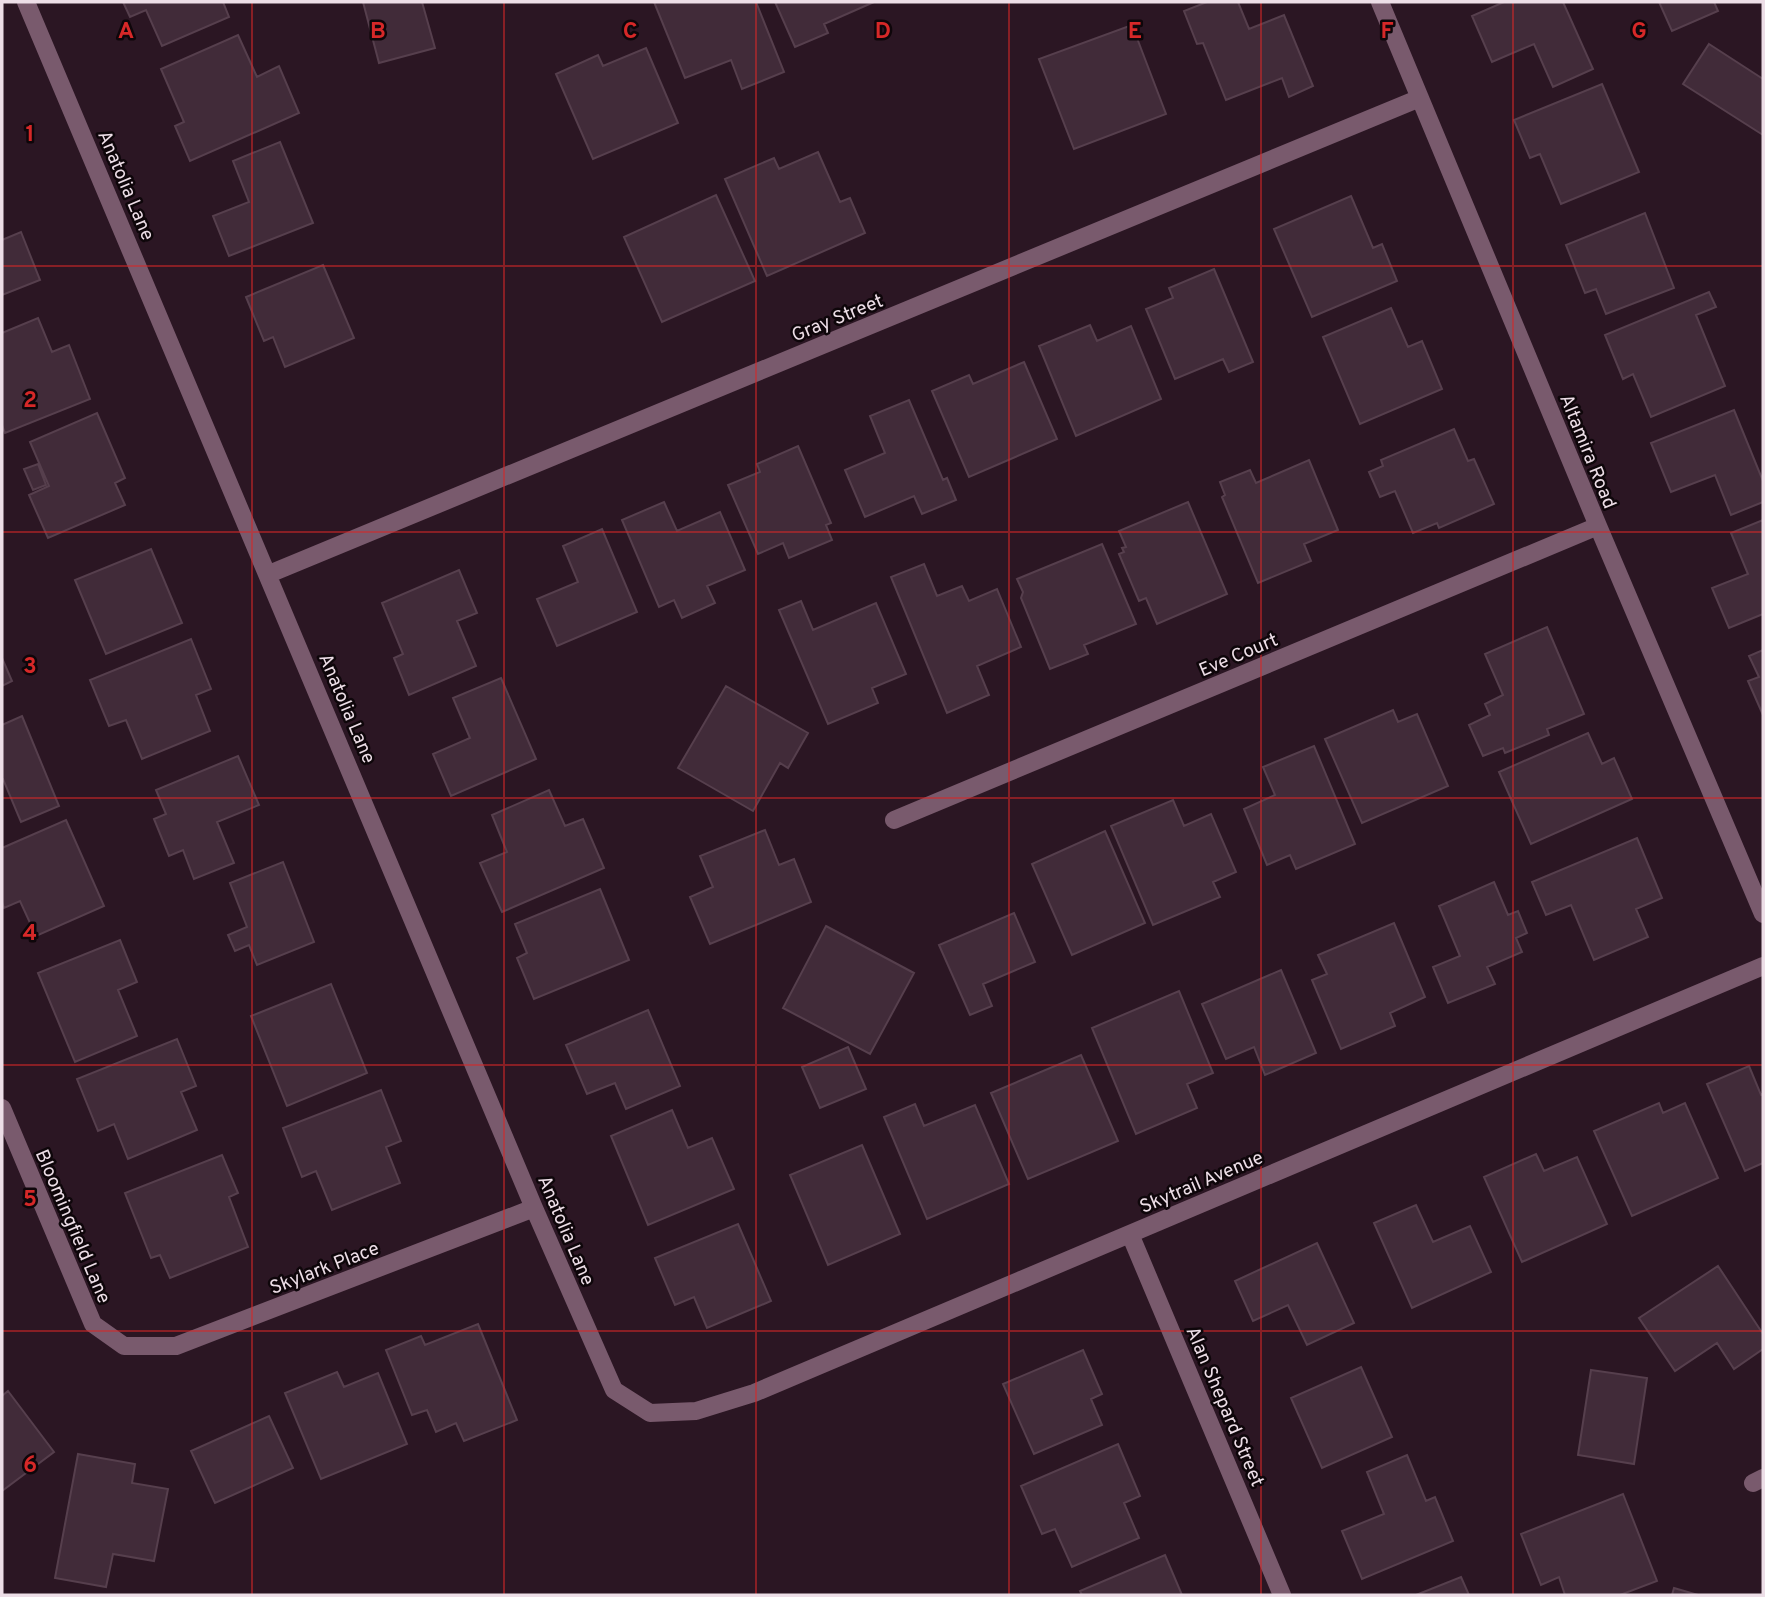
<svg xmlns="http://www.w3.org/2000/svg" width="1765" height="1597" viewBox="0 0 1765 1597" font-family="Overpass,sans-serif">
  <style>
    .building { fill: #412b39; stroke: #563f4d; stroke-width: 2 }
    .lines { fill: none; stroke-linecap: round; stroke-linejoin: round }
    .minor { stroke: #795a6d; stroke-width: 18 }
    .grid { fill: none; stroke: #d62828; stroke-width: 2; stroke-opacity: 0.55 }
    .labels { text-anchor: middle; stroke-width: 5; stroke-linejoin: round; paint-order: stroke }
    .street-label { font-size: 19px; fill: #eddee7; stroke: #0e060a }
    .grid-label { font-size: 23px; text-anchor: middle; font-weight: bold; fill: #d62828; stroke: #0e060a; stroke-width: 5; stroke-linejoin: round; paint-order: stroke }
  </style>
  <rect width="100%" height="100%" fill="#2b1623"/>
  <path class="building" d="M 123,2 L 223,2 L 229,17 L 162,46 L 146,10 L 130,17 Z
    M 363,2 L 422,2 L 435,48 L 379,63 Z
    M 654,2 L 756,2 L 784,72 L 742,89 L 731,60 L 685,78 Z
    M 775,2 L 874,2 L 824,24 L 828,33 L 795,47 Z
    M 1207,2 L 1238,2 L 1249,29 L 1284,15 L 1313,86 L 1289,97 L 1282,78 L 1226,100 L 1203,43 L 1197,44 L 1184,11 Z
    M 1504,2 L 1563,2 L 1593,69 L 1553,87 L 1534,44 L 1492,62 L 1472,16 Z
    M 1659,2 L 1714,2 L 1718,11 L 1672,31 Z
    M 1132,25 L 1166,114 L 1074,149 L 1039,59 Z
    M 238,35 L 257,77 L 279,66 L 299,113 L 190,161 L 175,126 L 184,122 L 161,69 Z
    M 1709,44 L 1763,79 L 1763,135 L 1683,84 Z
    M 646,48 L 678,123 L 593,159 L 556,74 L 598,55 L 603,66 Z
    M 1602,84 L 1639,172 L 1561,204 L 1540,154 L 1530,158 L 1514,120 Z
    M 280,142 L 313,223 L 229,256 L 213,216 L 249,202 L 233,161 Z
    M 818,152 L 840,202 L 850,198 L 865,233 L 767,276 L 725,179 L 774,158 L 779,169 Z
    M 716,195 L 755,281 L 662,322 L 624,237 Z
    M 1351,196 L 1373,248 L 1382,244 L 1397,281 L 1312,317 L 1274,229 Z
    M 1645,213 L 1674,288 L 1606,314 L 1596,289 L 1585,293 L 1566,245 Z
    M 21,232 L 40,280 L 2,295 L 2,240 Z
    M 323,265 L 354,338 L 285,367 L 273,337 L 264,341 L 246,297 Z
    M 1214,269 L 1253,362 L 1229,372 L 1223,359 L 1175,379 L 1146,309 L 1173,298 L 1169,288 Z
    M 1709,292 L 1716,307 L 1696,315 L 1725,386 L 1651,417 L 1633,374 L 1623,379 L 1605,335 Z
    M 1391,308 L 1408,347 L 1422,341 L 1442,389 L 1360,424 L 1323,337 Z
    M 38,318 L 52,352 L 69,345 L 90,399 L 5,433 L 2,425 L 2,333 Z
    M 1090,325 L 1097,341 L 1131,326 L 1161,399 L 1076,436 L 1039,346 Z
    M 1024,362 L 1057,439 L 969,477 L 932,391 L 969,375 L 973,384 Z
    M 909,400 L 943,480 L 947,478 L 956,500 L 922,514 L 914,496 L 865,517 L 845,470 L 885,453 L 870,416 Z
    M 1734,410 L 1763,481 L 1763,502 L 1731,515 L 1715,475 L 1671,492 L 1651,443 Z
    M 97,413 L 125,478 L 115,483 L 125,505 L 48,538 L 29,495 L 49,486 L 30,442 Z
    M 1454,429 L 1468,461 L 1474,459 L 1494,504 L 1439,528 L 1437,523 L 1413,533 L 1395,491 L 1380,497 L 1369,472 L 1383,466 L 1381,460 Z
    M 798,446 L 831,523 L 826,525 L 832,540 L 789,558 L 783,543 L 758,554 L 728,485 L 760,472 L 757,464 Z
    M 1309,460 L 1338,530 L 1304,544 L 1311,561 L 1258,583 L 1222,497 L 1225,495 L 1220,482 L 1250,470 L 1256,483 Z
    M 38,464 L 46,485 L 33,490 L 24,469 Z
    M 664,502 L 677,531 L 720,512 L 745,570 L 707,586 L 715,603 L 682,618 L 674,600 L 659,607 L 622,520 Z
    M 1188,502 L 1227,594 L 1157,624 L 1146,598 L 1139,601 L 1119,554 L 1124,552 L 1122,548 L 1126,547 L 1119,531 Z
    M 1763,520 L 1763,614 L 1729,628 L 1712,588 L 1748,574 L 1731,533 Z
    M 602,529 L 637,612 L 557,646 L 537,599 L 578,582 L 563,546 Z
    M 1102,544 L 1136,624 L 1084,645 L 1088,654 L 1050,669 L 1021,598 L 1023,592 L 1017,579 Z
    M 151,549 L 182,623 L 106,654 L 75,580 Z
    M 924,564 L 937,596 L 962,586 L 969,601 L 997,589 L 1021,647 L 977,666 L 989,695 L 947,713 L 891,577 Z
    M 459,570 L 477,613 L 457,621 L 476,666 L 409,695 L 394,658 L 403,654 L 382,603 Z
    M 801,601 L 813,630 L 876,603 L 906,674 L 872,688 L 878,703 L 828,724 L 779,610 Z
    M 1547,627 L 1584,714 L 1547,729 L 1549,735 L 1505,753 L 1503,748 L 1483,756 L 1469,725 L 1490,715 L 1485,704 L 1503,695 L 1485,654 Z
    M 191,639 L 211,689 L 196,695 L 210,731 L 142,759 L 126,720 L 109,726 L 90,680 Z
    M 1763,650 L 1763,715 L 1748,681 L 1759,677 L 1749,656 Z
    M 2,658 L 12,681 L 2,686 Z
    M 501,678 L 536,759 L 451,796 L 433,754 L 470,738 L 453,698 Z
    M 726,686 L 808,733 L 788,768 L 780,763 L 753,811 L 678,768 Z
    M 1393,710 L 1398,722 L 1417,714 L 1448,786 L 1362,823 L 1325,739 Z
    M 22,716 L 59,806 L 21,822 L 3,779 L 2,779 L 2,725 Z
    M 1588,733 L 1602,764 L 1614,758 L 1632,799 L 1531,844 L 1499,772 Z
    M 1314,746 L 1355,844 L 1296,869 L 1290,855 L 1267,865 L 1244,809 L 1275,795 L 1263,767 Z
    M 238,756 L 259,805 L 217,822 L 234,863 L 194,879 L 183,850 L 169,856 L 154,819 L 166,814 L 156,790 Z
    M 549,790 L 565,826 L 583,819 L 604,868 L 502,912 L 480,863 L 507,852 L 492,815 Z
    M 1173,800 L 1184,826 L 1211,814 L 1236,872 L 1213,882 L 1220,897 L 1153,925 L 1111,826 Z
    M 66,820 L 104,906 L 36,936 L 20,901 L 4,908 L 2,902 L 2,848 Z
    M 765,830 L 779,865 L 794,859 L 811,902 L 710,944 L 690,897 L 713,887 L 700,856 Z
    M 1105,831 L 1145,923 L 1072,955 L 1032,864 Z
    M 1637,838 L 1662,898 L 1636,909 L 1648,937 L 1594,960 L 1571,905 L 1546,915 L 1532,882 Z
    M 283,862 L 314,942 L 257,965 L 249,945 L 235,951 L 228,935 L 247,927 L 230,883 Z
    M 1494,882 L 1508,915 L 1518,911 L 1527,933 L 1516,938 L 1522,952 L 1487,967 L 1495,984 L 1448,1003 L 1433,967 L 1460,956 L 1439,906 Z
    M 600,889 L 629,960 L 534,999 L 517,958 L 527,953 L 515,924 Z
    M 1014,913 L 1035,962 L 983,984 L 992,1006 L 970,1015 L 939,945 Z
    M 1394,923 L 1425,997 L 1390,1013 L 1395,1026 L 1341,1049 L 1312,980 L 1327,974 L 1318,955 Z
    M 826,926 L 914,973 L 870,1054 L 783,1008 Z
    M 120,940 L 137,982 L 118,990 L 137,1036 L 75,1062 L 38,973 Z
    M 1281,970 L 1316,1053 L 1265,1075 L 1254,1047 L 1226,1059 L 1202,1004 Z
    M 331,984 L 367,1073 L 287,1106 L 251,1016 Z
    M 1179,991 L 1213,1073 L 1187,1084 L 1197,1108 L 1136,1134 L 1092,1028 Z
    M 648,1010 L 680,1086 L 626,1109 L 615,1083 L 587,1094 L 566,1045 Z
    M 177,1039 L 196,1086 L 181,1092 L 197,1130 L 128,1159 L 114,1124 L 98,1131 L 77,1079 Z
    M 848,1047 L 866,1089 L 820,1108 L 802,1067 Z
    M 1081,1055 L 1118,1141 L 1028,1179 L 991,1093 Z
    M 1749,1066 L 1761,1095 L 1763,1094 L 1763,1163 L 1745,1171 L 1707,1084 Z
    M 381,1090 L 401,1141 L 386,1147 L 400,1183 L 332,1210 L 316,1171 L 302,1177 L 283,1128 Z
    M 1659,1103 L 1663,1113 L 1685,1103 L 1718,1178 L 1632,1216 L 1594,1131 Z
    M 915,1104 L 924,1126 L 975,1105 L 1009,1184 L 927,1219 L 884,1117 Z
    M 672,1110 L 688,1148 L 712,1138 L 734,1189 L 648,1225 L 611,1136 Z
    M 862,1145 L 900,1234 L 828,1265 L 790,1175 Z
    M 1536,1154 L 1544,1171 L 1577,1157 L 1607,1224 L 1522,1262 L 1484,1177 Z
    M 222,1155 L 238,1193 L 229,1197 L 248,1247 L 170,1278 L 160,1255 L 151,1258 L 125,1193 Z
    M 1416,1205 L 1433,1242 L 1470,1226 L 1491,1272 L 1412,1308 L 1374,1223 Z
    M 738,1224 L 771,1301 L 707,1328 L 694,1297 L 675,1305 L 655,1258 Z
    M 1317,1243 L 1354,1323 L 1307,1345 L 1288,1305 L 1253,1321 L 1235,1281 Z
    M 1718,1266 L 1763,1334 L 1763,1349 L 1734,1369 L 1717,1343 L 1675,1371 L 1639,1318 Z
    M 478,1324 L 517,1420 L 464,1441 L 456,1423 L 436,1432 L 427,1410 L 412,1415 L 386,1350 L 421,1336 L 425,1345 Z
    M 1083,1350 L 1102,1394 L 1091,1399 L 1102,1425 L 1034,1454 L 1003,1384 Z
    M 1361,1367 L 1392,1437 L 1322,1468 L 1291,1398 Z
    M 1591,1370 L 1647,1378 L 1634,1464 L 1578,1455 Z
    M 337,1372 L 344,1387 L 378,1373 L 407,1444 L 321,1479 L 285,1393 Z
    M 8,1391 L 54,1452 L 2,1491 L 2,1396 Z
    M 269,1416 L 293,1468 L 215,1503 L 191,1451 Z
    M 1118,1444 L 1140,1496 L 1124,1503 L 1139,1538 L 1072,1567 L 1055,1529 L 1042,1534 L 1021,1486 Z
    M 78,1454 L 135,1464 L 132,1483 L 168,1489 L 154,1561 L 113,1554 L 106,1587 L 55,1578 Z
    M 1407,1455 L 1426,1501 L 1435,1497 L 1453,1541 L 1362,1579 L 1342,1531 L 1384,1514 L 1367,1472 Z
    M 1623,1494 L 1657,1581 L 1620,1595 L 1565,1595 L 1559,1577 L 1541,1585 L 1521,1534 Z
    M 1165,1555 L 1182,1595 L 1082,1595 L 1080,1591 Z
    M 1461,1577 L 1469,1595 L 1416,1595 Z
    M 1674,1588 L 1698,1595 L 1672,1595 Z"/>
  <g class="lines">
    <path class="minor" d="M 26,2 L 534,1208 L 614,1390 L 650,1413 L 696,1411 L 754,1393 L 1763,966
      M 1380,2 L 1598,526 L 1763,914
      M 269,574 L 1420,98
      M 894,820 L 1598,526
      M 2,1108 L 93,1324 L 124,1346 L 176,1346 L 534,1208
      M 1130,1234 L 1282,1595
      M 1753,1483 L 1763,1478"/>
  </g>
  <path class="grid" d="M 252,2 L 252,1595M 504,2 L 504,1595M 756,2 L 756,1595M 1009,2 L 1009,1595M 1261,2 L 1261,1595M 1513,2 L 1513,1595M 2,266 L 1763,266M 2,532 L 1763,532M 2,798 L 1763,798M 2,1065 L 1763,1065M 2,1331 L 1763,1331"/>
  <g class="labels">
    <g class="street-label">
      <text transform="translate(127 185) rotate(67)" y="7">Anatolia Lane</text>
      <text transform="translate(837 317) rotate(-22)" y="7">Gray Street</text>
      <text transform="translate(1589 451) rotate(68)" y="7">Altamira Road</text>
      <text transform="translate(1238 654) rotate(-23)" y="7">Eve Court</text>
      <text transform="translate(348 708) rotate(67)" y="7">Anatolia Lane</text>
      <text transform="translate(1201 1181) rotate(-23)" y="7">Skytrail Avenue</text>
      <text transform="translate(74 1226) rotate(67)" y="7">Bloomingfield Lane</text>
      <text transform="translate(567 1230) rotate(67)" y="7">Anatolia Lane</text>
      <text transform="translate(324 1267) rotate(-21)" y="7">Skylark Place</text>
      <text transform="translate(1226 1406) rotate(67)" y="7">Alan Shepard Street</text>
    </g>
  </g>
  <g class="grid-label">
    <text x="126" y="38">A</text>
    <text x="378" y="38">B</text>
    <text x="630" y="38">C</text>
    <text x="883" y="38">D</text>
    <text x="1135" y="38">E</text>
    <text x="1387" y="38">F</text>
    <text x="1639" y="38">G</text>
    <text x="30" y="141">1</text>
    <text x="30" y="407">2</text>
    <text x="30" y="673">3</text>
    <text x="30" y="940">4</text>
    <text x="30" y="1206">5</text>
    <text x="30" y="1472">6</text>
  </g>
  <rect width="1765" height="1597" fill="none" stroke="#eddee7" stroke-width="7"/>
</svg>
